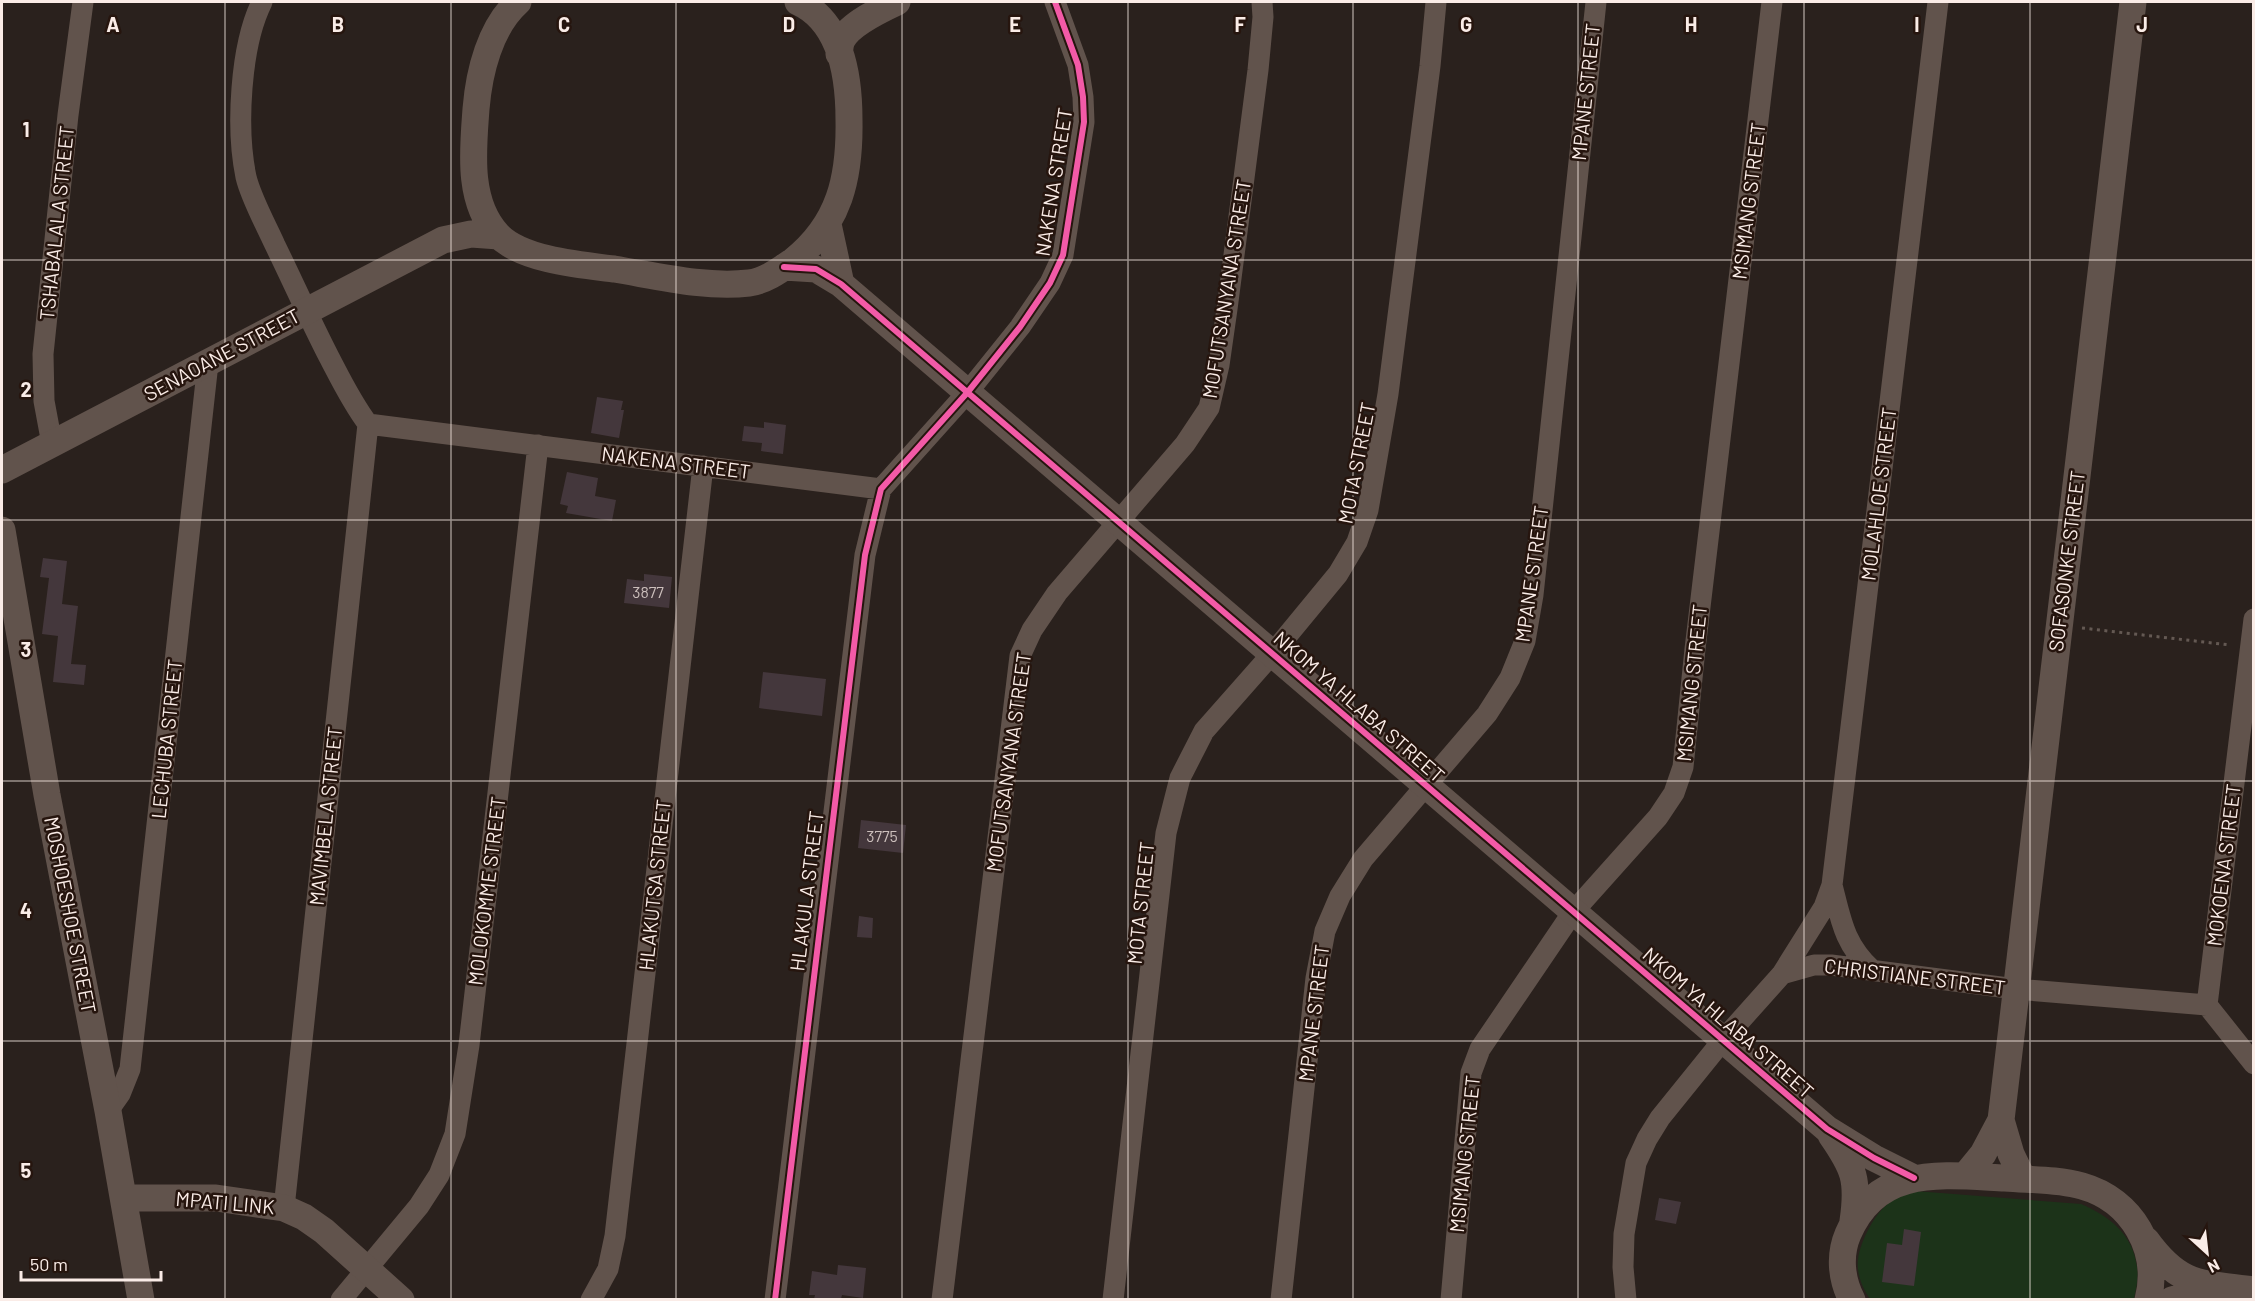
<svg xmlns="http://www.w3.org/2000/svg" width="2255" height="1301" viewBox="0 0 2255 1301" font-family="Barlow,sans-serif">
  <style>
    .green { fill: #1c3319 }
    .building { fill: #44373c }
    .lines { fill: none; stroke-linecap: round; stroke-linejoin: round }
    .path { stroke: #645953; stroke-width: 3; stroke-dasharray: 3 4.5; stroke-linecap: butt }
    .minor { stroke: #61534c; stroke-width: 21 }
    .tertiary { stroke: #61534c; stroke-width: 27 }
    .cycleway-casing { stroke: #26150e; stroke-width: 10 }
    .cycleway { stroke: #f35aa7; stroke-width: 6 }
    .grid { fill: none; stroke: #faece7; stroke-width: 1.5; stroke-opacity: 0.55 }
    .labels { text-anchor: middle; stroke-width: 5; stroke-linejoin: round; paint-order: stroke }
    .number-label { font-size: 16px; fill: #ccbfbc }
    .street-label { font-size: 20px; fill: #faece7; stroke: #26150e }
    .grid-label { font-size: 20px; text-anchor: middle; font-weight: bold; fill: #faece7; stroke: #26150e; stroke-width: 5; stroke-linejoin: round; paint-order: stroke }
  </style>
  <rect width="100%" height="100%" fill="#2a211d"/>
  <path class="green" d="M 1915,1191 L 2081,1204 C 2109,1216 2133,1234 2137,1267 C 2139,1277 2136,1289 2134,1299 L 1871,1300 C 1863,1290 1856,1273 1858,1260 C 1860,1241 1876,1210 1893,1200 C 1899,1196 1907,1194 1915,1191 Z"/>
  <path class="building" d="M 597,397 L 623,401 L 621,410 L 624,410 L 619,438 L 591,433 Z
    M 764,422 L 786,425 L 783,454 L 761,451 L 762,443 L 742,441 L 744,426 L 764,428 Z
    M 567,472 L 598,478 L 595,496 L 616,500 L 612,521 L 566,513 L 568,506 L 560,504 Z
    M 43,558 L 67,561 L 62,604 L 78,606 L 71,664 L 86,665 L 84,685 L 53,682 L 58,636 L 42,634 L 49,578 L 40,577 Z
    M 644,574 L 672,577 L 669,608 L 624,603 L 627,579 L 644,581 Z
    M 763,672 L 826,679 L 822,716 L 759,708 Z
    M 861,820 L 906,825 L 903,853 L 858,848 Z
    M 859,916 L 873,918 L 872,938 L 857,937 Z
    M 1659,1198 L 1681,1202 L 1676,1224 L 1655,1220 Z
    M 1904,1229 L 1921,1232 L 1914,1286 L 1882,1282 L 1887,1243 L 1902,1245 Z
    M 838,1265 L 866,1268 L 863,1298 L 842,1295 L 841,1299 L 814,1299 L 815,1295 L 809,1295 L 812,1271 L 837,1275 Z"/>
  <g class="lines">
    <path class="path" d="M 2082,628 L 2230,645"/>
    <path class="minor" d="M 262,2 C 240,46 236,129 246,177 C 251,198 266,225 275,245 C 293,282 310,320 329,357 C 341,380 352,403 368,424 L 881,489
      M 52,444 L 44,401 L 43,354 L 68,115 L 83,2
      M 1832,885 C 1841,920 1844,944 1872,970
      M 1782,974 L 1824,907 L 1832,885 L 1938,2
      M 2207,1005 L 2254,619
      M 108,1111 L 120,1094 L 130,1069 L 208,363
      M 284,1208 L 368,424
      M 341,1300 L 419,1206 L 439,1175 L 455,1134 L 469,1045 L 538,445
      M 591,1300 L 608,1269 L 615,1236 L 703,466
      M 775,1300 L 865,555 L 881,489 L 967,393 L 1020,327 L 1050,283 L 1063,255 L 1084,122 L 1083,97 L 1078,65 L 1055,2
      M 942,1300 L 1020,656 L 1032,630 L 1057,593 L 1185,444 L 1209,408 L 1219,365 L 1227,309 L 1258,70 L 1263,17 L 1262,2
      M 1113,1300 L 1166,833 L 1180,778 L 1204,731 L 1272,654 L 1338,574 L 1357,542 L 1368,510 L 1388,394 L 1430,66 L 1436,2
      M 1281,1300 L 1316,978 L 1325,931 L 1340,896 L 1363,859 L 1487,714 L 1510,678 L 1525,641 L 1533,595 L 1596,2
      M 1451,1300 L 1471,1073 L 1480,1049 L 1573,912 L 1658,817 L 1674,793 L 1683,767 L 1695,649 L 1772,2
      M 1626,1300 L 1623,1267 L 1624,1234 L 1636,1163 L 1647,1139 L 1660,1118 L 1723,1040 L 1782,974 L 1814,965 L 1831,965 L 2016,989 L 2207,1005 L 2254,1064"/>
    <path class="tertiary" d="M 518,2 C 490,27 479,72 476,109 C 473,150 467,202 498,235 C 522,260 581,265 614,269 C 657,276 705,288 749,283 C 765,281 780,270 793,261 C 840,224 850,177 849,120 C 849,77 842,22 798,2
      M 839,54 C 840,49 840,44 842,40 C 850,24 882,9 897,2
      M 828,224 L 841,284
      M 784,267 L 816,269 L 841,284 L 1827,1129 L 1874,1158 L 1914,1178
      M 2,470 L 443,240 L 471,234 L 499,236
      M 2,530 L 47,795 L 108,1111 L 141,1300
      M 2001,1120 L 2011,1154 L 2023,1179
      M 1831,1135 C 1854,1168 1859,1180 1853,1221
      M 1965,1176 L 1983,1154 L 2001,1120 L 2133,2
      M 124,1198 L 216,1198 L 284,1208 L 304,1217 L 324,1231 L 401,1300
      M 2146,1240 C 2180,1287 2200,1283 2254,1290
      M 1852,1300 C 1841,1279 1839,1255 1848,1234 C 1877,1165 1942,1175 2005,1178 C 2031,1180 2057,1179 2082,1186 C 2132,1200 2161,1250 2148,1300
      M 2172,1300 L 2216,1287"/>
    <g class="cycleway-casing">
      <path id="cycleway" d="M 784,267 L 816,269 L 841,284 L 1827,1129 L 1874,1158 L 1914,1178
        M 775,1300 L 865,555 L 881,489 L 967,393 L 1020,327 L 1050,283 L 1063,255 L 1084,122 L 1083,97 L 1078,65 L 1055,2"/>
    </g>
    <use href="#cycleway" class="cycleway"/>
  </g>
  <path class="grid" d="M 225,2 L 225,1300M 451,2 L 451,1300M 676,2 L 676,1300M 902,2 L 902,1300M 1128,2 L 1128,1300M 1353,2 L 1353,1300M 1578,2 L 1578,1300M 1804,2 L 1804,1300M 2030,2 L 2030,1300M 2,260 L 2254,260M 2,520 L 2254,520M 2,781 L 2254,781M 2,1041 L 2254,1041"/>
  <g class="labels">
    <g class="number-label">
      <text x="648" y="598">3877</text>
      <text x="882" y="842">3775</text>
    </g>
    <g class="street-label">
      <text transform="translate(1586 92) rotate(-84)" y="7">MPANE STREET</text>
      <text transform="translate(1054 182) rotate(-81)" y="7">NAKENA STREET</text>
      <text transform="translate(1749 201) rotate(-83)" y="7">MSIMANG STREET</text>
      <text transform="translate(57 223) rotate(-84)" y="7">TSHABALALA STREET</text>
      <text transform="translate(1227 289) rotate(-81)" y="7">MOFUTSANYANA STREET</text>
      <text transform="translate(222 355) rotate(-28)" y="7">SENAOANE STREET</text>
      <text transform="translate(676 463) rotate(7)" y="7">NAKENA STREET</text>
      <text transform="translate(1357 463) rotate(-79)" y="7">MOTA STREET</text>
      <text transform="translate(1879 494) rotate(-83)" y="7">MOLAHLOE STREET</text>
      <text transform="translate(2067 561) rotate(-83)" y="7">SOFASONKE STREET</text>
      <text transform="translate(1532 574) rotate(-82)" y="7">MPANE STREET</text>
      <text transform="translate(1692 683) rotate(-84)" y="7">MSIMANG STREET</text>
      <text transform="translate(1359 707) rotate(41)" y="7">NKOM YA HLABA STREET</text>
      <text transform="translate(167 739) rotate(-84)" y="7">LECHUBA STREET</text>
      <text transform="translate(1009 762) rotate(-82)" y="7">MOFUTSANYANA STREET</text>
      <text transform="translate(326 816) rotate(-84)" y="7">MAVIMBELA STREET</text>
      <text transform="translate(2224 865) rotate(-83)" y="7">MOKOENA STREET</text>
      <text transform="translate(655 885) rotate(-84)" y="7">HLAKUTSA STREET</text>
      <text transform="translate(487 891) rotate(-83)" y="7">MOLOKOMME STREET</text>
      <text transform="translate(807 891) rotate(-83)" y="7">HLAKULA STREET</text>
      <text transform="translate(1141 903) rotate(-84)" y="7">MOTA STREET</text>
      <text transform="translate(70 915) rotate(79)" y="7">MOSHOESHOE STREET</text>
      <text transform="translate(1915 977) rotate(7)" y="7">CHRISTIANE STREET</text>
      <text transform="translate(1314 1013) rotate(-83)" y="7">MPANE STREET</text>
      <text transform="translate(1728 1023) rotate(41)" y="7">NKOM YA HLABA STREET</text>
      <text transform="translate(1465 1154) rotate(-84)" y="7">MSIMANG STREET</text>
      <text transform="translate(225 1203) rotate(5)" y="7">MPATI LINK</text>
    </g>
  </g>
  <g class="grid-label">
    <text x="113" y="32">A</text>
    <text x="338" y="32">B</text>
    <text x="564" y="32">C</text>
    <text x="789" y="32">D</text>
    <text x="1015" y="32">E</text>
    <text x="1240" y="32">F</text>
    <text x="1466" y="32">G</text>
    <text x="1691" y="32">H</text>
    <text x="1917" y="32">I</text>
    <text x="2142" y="32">J</text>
    <text x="26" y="137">1</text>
    <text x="26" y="397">2</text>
    <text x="26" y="657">3</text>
    <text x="26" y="918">4</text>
    <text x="26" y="1178">5</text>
  </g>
  <rect width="2255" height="1301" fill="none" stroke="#faece7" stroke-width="6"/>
  <g transform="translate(2207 1253) rotate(153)" stroke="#26150e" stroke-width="4.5" paint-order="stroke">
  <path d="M0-4.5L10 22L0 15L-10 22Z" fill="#faece7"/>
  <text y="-9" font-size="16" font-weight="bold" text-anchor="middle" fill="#faece7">N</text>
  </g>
  <path d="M21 1271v9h140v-9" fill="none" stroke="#faece7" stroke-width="3"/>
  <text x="30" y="1271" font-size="18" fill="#faece7" stroke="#26150e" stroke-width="4.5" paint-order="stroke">50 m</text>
</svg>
